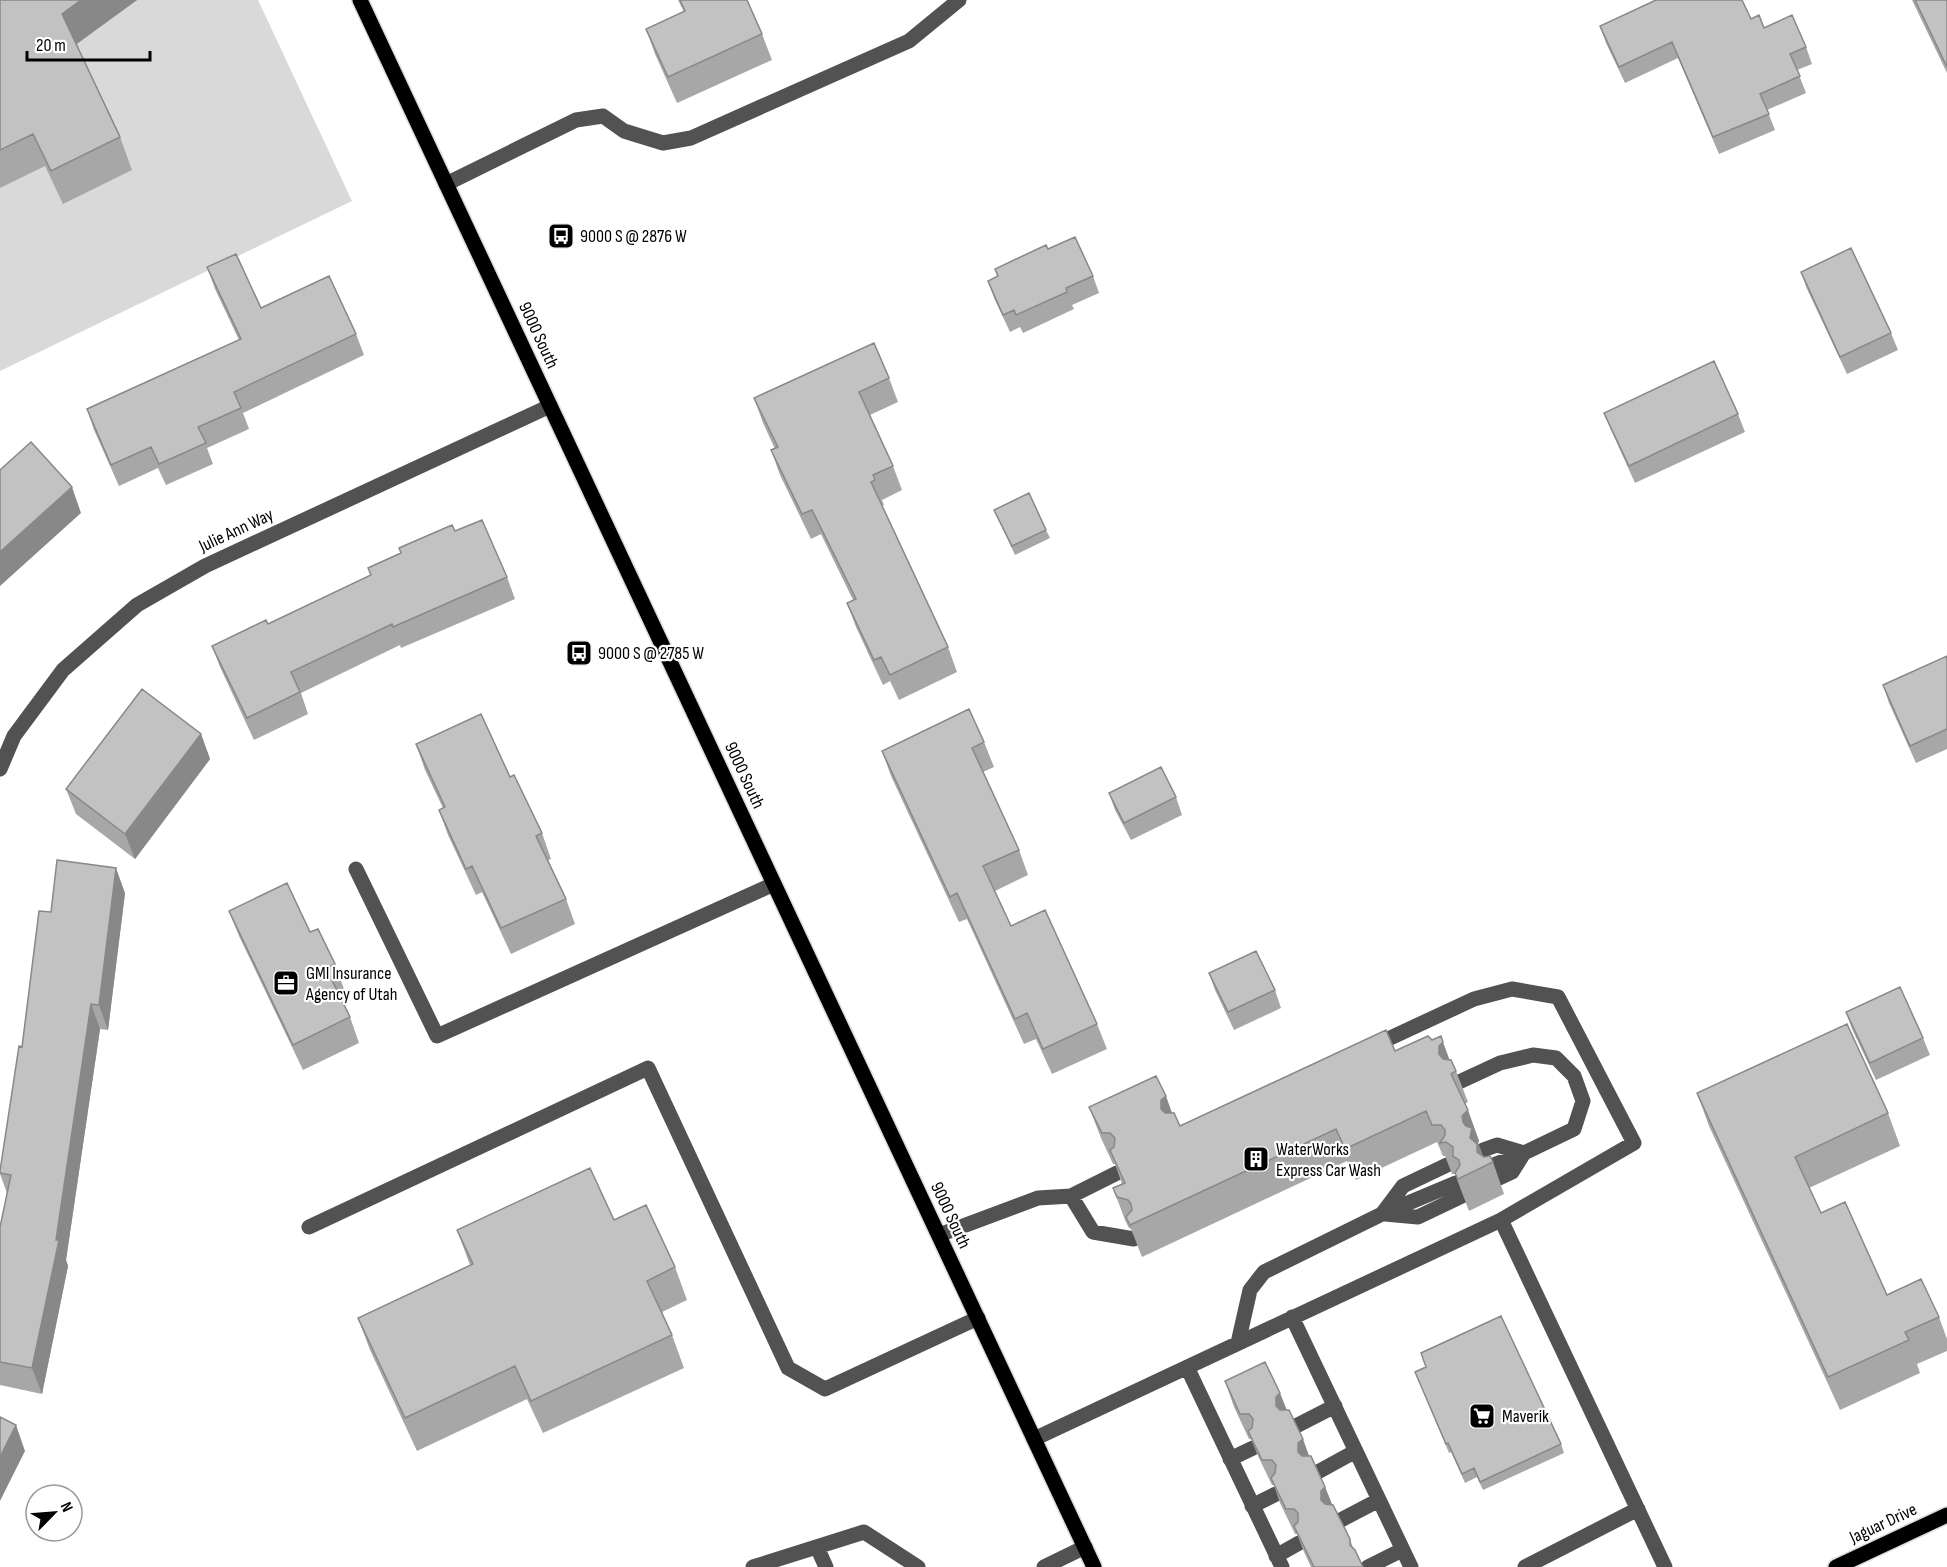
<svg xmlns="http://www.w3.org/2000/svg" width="1947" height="1567" viewBox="0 0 1947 1567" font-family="'Sofia Sans Condensed',sans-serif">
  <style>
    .green { fill: #d9d9d9 }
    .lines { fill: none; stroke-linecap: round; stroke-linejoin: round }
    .major-casing { stroke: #dbdbdb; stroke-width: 18 }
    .minor { stroke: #525252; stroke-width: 15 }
    .major { stroke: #000; stroke-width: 15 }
    .wall { fill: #a7a7a7 }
    .shaded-wall { fill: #888 }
    .building { fill: #c2c2c2; stroke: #888; stroke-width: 1.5 }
    .labels { text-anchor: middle; stroke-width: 4.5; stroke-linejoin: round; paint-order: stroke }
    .poi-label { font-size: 18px; fill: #000; stroke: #fff; text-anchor: start }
    .street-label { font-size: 18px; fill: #000; stroke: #fff }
  </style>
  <rect width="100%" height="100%" fill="#fff"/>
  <path class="green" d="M 0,0 L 258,0 L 352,201 L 0,371 Z"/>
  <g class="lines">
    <g class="major-casing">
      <path id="major" d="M 360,0 L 1094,1567
        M 1836,1567 L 1947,1515"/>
    </g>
    <path class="minor" d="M 446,184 L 576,120 L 603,116 L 624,131 L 663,143 L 691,138 L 909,41 L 959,0
      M 0,769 L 14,736 L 63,670 L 137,605 L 205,566 L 550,406
      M 356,869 L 437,1036 L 774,884
      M 1373,1046 L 1474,999 L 1512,989 L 1558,997 L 1634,1143 L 1501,1220
      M 1459,1082 L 1500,1063 L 1533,1055 L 1556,1058 L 1574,1076 L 1583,1101 L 1574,1129 L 1524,1153 L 1491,1166
      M 1483,1150 L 1497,1145 L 1524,1153 L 1512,1172 L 1497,1179
      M 1071,1196 L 1093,1232 L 1134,1239
      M 1382,1214 L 1403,1186 L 1447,1165
      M 1385,1214 L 1418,1217 L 1462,1196
      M 309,1227 L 648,1068 L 788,1368 L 825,1389 L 978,1318
      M 939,1235 L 1038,1198 L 1071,1196 L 1117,1173
      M 1292,1317 L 1411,1567
      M 1238,1343 L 1250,1290 L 1264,1272 L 1382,1214 L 1456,1183
      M 1187,1367 L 1282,1567
      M 1294,1427 L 1335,1406
      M 1034,1439 L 1501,1220 L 1665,1567
      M 1230,1459 L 1253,1448
      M 1316,1473 L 1356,1451
      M 1252,1506 L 1276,1494
      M 1339,1521 L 1379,1500
      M 817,1547 L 826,1567
      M 1276,1556 L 1299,1543
      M 753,1567 L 864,1532 L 918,1567
      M 1044,1567 L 1085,1547
      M 1368,1567 L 1402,1550
      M 1525,1567 L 1638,1509"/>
    <use href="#major" class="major"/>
  </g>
  <path class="wall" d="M 0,0 L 137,0 L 76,44 L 120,137 L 132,170 L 63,204 L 45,166 L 0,188 Z
    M 678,0 L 747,0 L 762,34 L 772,60 L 677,103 L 655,54 L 646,29 L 684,12 Z
    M 1912,0 L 1947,0 L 1947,73 Z
    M 1751,19 L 1764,28 L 1806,47 L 1812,64 L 1797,70 L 1806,93 L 1767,110 L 1775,130 L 1719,154 L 1678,58 L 1625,83 L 1606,43 L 1600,26 Z
    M 1048,249 L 1093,276 L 1099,293 L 1072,305 L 1074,309 L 1023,333 L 1020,327 L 1010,332 L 994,298 L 988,281 L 997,276 L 995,269 Z
    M 207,267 L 261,308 L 356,334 L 364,355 L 243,413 L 249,429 L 207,448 L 213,464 L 166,485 L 158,468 L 119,486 L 94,430 L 87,409 L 239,340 L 215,289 Z
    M 1801,272 L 1891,333 L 1898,350 L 1847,374 L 1807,289 Z
    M 889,378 L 898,402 L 870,415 L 893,466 L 902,490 L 882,500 L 884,505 L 882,506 L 948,647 L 957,672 L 899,700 L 890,681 L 883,685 L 856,627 L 847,603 L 853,600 L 821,534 L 811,539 L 780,475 L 771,450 L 775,449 L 763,423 L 754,398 Z
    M 1604,413 L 1738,414 L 1745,432 L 1635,483 L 1611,430 Z
    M 994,510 L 1046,530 L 1050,538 L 1015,555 L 998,519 Z
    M 455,531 L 507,577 L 515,599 L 401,648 L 400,645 L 301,693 L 308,714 L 254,740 L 220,667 L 212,646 L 268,624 L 371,575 Z
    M 1947,656 L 1947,749 L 1916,763 L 1889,703 L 1883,685 Z
    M 201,734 L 210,759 L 135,859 L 76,814 L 66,789 Z
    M 984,742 L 994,767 L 983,772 L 1019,850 L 1028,875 L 995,891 L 1011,926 L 1097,1024 L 1107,1049 L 1052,1074 L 1036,1039 L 1024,1044 L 967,919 L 959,922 L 891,776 L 882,751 Z
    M 416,744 L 510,777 L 542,833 L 551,859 L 548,860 L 566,899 L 575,924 L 511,954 L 482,892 L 476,895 L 448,835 L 439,810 L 443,808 L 425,770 Z
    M 1109,793 L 1176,797 L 1182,815 L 1131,840 L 1115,810 Z
    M 125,893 L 108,1030 L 100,1029 L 66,1260 L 68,1266 L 42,1394 L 0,1385 L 0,1227 L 7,1193 L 0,1174 L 0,1171 L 22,1047 L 51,912 Z
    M 229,911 L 310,932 L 335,964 L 344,989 L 338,992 L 350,1017 L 359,1043 L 303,1070 L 239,936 Z
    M 1209,973 L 1275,990 L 1281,1008 L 1234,1030 L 1215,990 Z
    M 1846,1012 L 1923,1038 L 1930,1055 L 1876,1080 L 1852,1029 Z
    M 1395,1051 L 1450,1060 L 1456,1071 L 1468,1102 L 1465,1104 L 1479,1141 L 1478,1143 L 1483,1156 L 1493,1162 L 1504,1194 L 1469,1211 L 1455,1174 L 1452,1174 L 1445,1156 L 1443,1156 L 1437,1142 L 1356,1180 L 1347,1161 L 1142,1257 L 1131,1229 L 1129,1228 L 1125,1220 L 1113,1188 L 1122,1184 L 1115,1164 L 1113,1164 L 1101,1138 L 1089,1107 L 1172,1113 L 1180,1126 Z
    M 1697,1093 L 1888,1113 L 1900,1146 L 1809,1188 L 1821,1213 L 1887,1295 L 1939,1317 L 1947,1339 L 1947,1351 L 1917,1364 L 1920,1373 L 1840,1410 L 1709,1126 Z
    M 614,1220 L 675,1267 L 687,1300 L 662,1312 L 672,1335 L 684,1368 L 543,1433 L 527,1399 L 417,1451 L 370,1350 L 358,1318 L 470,1265 L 457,1230 Z
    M 1415,1372 L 1561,1444 L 1564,1453 L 1483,1490 L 1477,1477 L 1465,1483 L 1451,1452 L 1449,1453 Z
    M 1225,1381 L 1287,1410 L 1309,1456 L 1325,1487 L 1332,1504 L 1350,1539 L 1353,1548 L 1363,1567 L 1311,1567 L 1304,1552 L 1297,1534 L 1295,1534 L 1280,1503 L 1274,1485 L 1272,1485 L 1258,1456 L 1251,1439 L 1249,1439 L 1234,1407 Z"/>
  <path class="shaded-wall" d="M 81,0 L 137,0 L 74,46 L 62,14 Z
    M 72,487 L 81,513 L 0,586 L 0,552 Z
    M 201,734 L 210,759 L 135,859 L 125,834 Z
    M 116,868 L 125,893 L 108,1030 L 99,1005 Z
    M 91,1004 L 100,1029 L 66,1260 L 68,1266 L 42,1394 L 32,1368 L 56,1240 Z
    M 1443,1042 L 1454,1072 L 1451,1074 L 1439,1054 L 1439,1046 Z
    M 1166,1096 L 1177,1127 L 1161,1109 L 1161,1100 Z
    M 1468,1110 L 1479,1141 L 1478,1143 L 1484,1159 L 1482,1169 L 1474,1147 L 1463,1122 L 1462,1116 Z
    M 1280,1393 L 1290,1418 L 1286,1422 L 1276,1406 L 1276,1397 Z
    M 16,1425 L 25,1451 L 0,1501 L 0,1457 Z
    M 1303,1439 L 1312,1464 L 1307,1468 L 1298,1452 L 1298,1443 Z
    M 1325,1487 L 1335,1512 L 1321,1500 L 1321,1491 Z"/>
  <path class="building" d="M 0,0 L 81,0 L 62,14 L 120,137 L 51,171 L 33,134 L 0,150 Z
    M 680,0 L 747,0 L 762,34 L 668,77 L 646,29 L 685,11 Z
    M 1656,0 L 1742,0 L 1751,19 L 1759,15 L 1764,28 L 1792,15 L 1806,47 L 1790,54 L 1800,76 L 1760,94 L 1769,114 L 1713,137 L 1672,42 L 1619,67 L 1600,26 Z
    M 1915,0 L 1947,0 L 1947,67 Z
    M 1075,237 L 1093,276 L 1066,288 L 1067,292 L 1016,315 L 1014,310 L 1003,315 L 988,281 L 998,276 L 995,269 L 1046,245 L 1048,249 Z
    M 1851,248 L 1891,333 L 1840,357 L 1801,272 Z
    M 236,254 L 261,308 L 329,276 L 356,334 L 234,392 L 241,408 L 198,427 L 206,443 L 159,464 L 151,447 L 111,465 L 87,409 L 241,339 L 207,267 Z
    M 874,343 L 889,378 L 859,392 L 893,466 L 873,475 L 875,480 L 871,482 L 948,647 L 890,675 L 881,657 L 874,660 L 847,603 L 856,599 L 812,510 L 802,514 L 771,450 L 778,447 L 754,398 Z
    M 1714,361 L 1738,414 L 1629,466 L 1604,413 Z
    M 31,442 L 72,487 L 0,552 L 0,470 Z
    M 1029,493 L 1046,530 L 1012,546 L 994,510 Z
    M 482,520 L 507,577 L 393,627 L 392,624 L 291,672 L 300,692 L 247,718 L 212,646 L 266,620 L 268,624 L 371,575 L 368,568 L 401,553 L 399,548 L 452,525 L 455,531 Z
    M 1947,656 L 1947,729 L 1910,746 L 1883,685 Z
    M 142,689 L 201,734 L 125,834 L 66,789 Z
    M 969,709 L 984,742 L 972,748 L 1019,850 L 983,866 L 1011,926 L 1045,910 L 1097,1024 L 1043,1049 L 1027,1013 L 1015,1019 L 957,893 L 950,897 L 882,751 Z
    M 481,714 L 510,777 L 514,775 L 542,833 L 536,836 L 566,899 L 501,928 L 472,866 L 466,869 L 439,810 L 445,807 L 416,744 Z
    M 1161,767 L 1176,797 L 1124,823 L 1109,793 Z
    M 57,860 L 116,868 L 99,1005 L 91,1004 L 56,1240 L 59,1240 L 32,1368 L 0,1362 L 0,1227 L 11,1175 L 0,1173 L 0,1171 L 19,1046 L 22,1047 L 39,911 L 51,912 Z
    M 287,883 L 310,932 L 318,929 L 335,964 L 326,968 L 350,1017 L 293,1045 L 229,911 Z
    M 1256,951 L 1275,990 L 1228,1012 L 1209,973 Z
    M 1900,987 L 1923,1038 L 1870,1063 L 1846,1012 Z
    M 1847,1024 L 1888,1113 L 1795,1157 L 1821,1213 L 1845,1202 L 1887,1295 L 1921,1279 L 1939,1317 L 1905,1332 L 1909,1340 L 1828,1377 L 1697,1093 Z
    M 1386,1030 L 1395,1051 L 1428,1036 L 1432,1040 L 1441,1036 L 1443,1042 L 1439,1046 L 1439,1054 L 1443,1059 L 1451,1060 L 1456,1071 L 1451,1074 L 1468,1110 L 1462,1116 L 1463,1122 L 1466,1126 L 1472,1128 L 1470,1138 L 1477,1144 L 1477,1152 L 1484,1157 L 1490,1156 L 1493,1162 L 1458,1179 L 1455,1173 L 1460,1165 L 1459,1160 L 1453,1156 L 1453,1147 L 1446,1142 L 1440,1143 L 1445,1135 L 1445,1130 L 1441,1125 L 1432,1125 L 1426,1111 L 1345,1149 L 1336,1129 L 1130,1225 L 1126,1217 L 1132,1210 L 1131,1204 L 1128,1200 L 1117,1197 L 1113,1188 L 1125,1183 L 1110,1150 L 1114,1147 L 1115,1138 L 1110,1133 L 1102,1133 L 1089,1107 L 1156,1076 L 1166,1096 L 1161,1100 L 1161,1109 L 1165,1113 L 1174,1113 L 1180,1126 Z
    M 590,1168 L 614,1220 L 646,1205 L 675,1267 L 647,1281 L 672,1335 L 531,1401 L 515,1366 L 405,1418 L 358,1318 L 473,1264 L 457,1230 Z
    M 1501,1316 L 1561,1444 L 1480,1482 L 1474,1468 L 1462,1474 L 1448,1443 L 1446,1444 L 1415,1372 L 1426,1367 L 1421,1353 Z
    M 1265,1362 L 1280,1393 L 1276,1397 L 1276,1406 L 1280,1410 L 1289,1410 L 1303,1439 L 1298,1443 L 1298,1452 L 1302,1456 L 1311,1456 L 1325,1487 L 1321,1491 L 1321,1500 L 1325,1504 L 1333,1505 L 1350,1539 L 1350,1545 L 1355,1550 L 1363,1567 L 1314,1567 L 1294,1526 L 1298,1522 L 1298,1513 L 1294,1509 L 1286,1509 L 1271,1478 L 1275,1473 L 1276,1465 L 1272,1460 L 1262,1460 L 1248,1431 L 1252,1428 L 1253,1419 L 1249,1414 L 1240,1414 L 1225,1381 Z
    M 0,1417 L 16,1425 L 0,1457 Z"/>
  <defs>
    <g id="bus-square" transform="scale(1.35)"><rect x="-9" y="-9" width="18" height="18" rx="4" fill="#000" stroke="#fff"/><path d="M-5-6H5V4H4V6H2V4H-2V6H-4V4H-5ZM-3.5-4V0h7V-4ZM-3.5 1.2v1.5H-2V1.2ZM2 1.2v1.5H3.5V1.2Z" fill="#fff"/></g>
    <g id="office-square" transform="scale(1.35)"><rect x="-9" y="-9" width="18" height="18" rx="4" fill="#000" stroke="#fff"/><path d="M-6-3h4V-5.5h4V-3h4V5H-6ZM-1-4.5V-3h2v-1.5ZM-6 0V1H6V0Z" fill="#fff"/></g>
    <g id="building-square" transform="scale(1.35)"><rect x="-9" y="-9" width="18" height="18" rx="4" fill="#000" stroke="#fff"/><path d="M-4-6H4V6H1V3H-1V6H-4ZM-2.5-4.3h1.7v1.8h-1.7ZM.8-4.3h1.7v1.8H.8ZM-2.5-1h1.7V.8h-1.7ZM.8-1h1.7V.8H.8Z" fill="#fff"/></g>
    <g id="supermarket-square" transform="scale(1.35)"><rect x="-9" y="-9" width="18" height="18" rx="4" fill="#000" stroke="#fff"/><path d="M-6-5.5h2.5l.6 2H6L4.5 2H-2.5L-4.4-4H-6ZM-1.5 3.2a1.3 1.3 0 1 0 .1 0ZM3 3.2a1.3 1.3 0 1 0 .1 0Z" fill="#fff"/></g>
  </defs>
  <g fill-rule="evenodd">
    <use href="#bus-square" x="561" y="236"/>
    <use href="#bus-square" x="579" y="653"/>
    <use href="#office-square" x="286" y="983"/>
    <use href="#building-square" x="1256" y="1159"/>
    <use href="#supermarket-square" x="1482" y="1416"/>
  </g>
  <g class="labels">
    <g class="poi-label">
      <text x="580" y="242">9000 S @ 2876 W</text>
      <text x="598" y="659">9000 S @ 2785 W</text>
      <text x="306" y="979">GMI Insurance<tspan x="306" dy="21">Agency of Utah</tspan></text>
      <text x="1276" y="1155">WaterWorks<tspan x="1276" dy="21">Express Car Wash</tspan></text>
      <text x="1502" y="1422">Maverik</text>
    </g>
    <g class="street-label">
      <text transform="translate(539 335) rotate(65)" y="6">9000 South</text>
      <text transform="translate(236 530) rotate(-25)" y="6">Julie Ann Way</text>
      <text transform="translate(745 775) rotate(65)" y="6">9000 South</text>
      <text transform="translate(951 1215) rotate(65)" y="6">9000 South</text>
      <text transform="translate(1883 1523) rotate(-25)" y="6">Jaguar Drive</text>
    </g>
  </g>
  <g transform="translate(54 1513) rotate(65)"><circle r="28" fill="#ffffff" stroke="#999999" stroke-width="1.5"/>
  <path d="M0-4.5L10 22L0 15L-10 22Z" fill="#000000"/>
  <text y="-9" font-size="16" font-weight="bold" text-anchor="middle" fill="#000000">N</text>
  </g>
  <path d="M27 51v9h123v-9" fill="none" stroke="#000000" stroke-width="3"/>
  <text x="36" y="51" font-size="18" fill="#000000" stroke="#ffffff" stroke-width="4.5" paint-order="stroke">20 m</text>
</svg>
